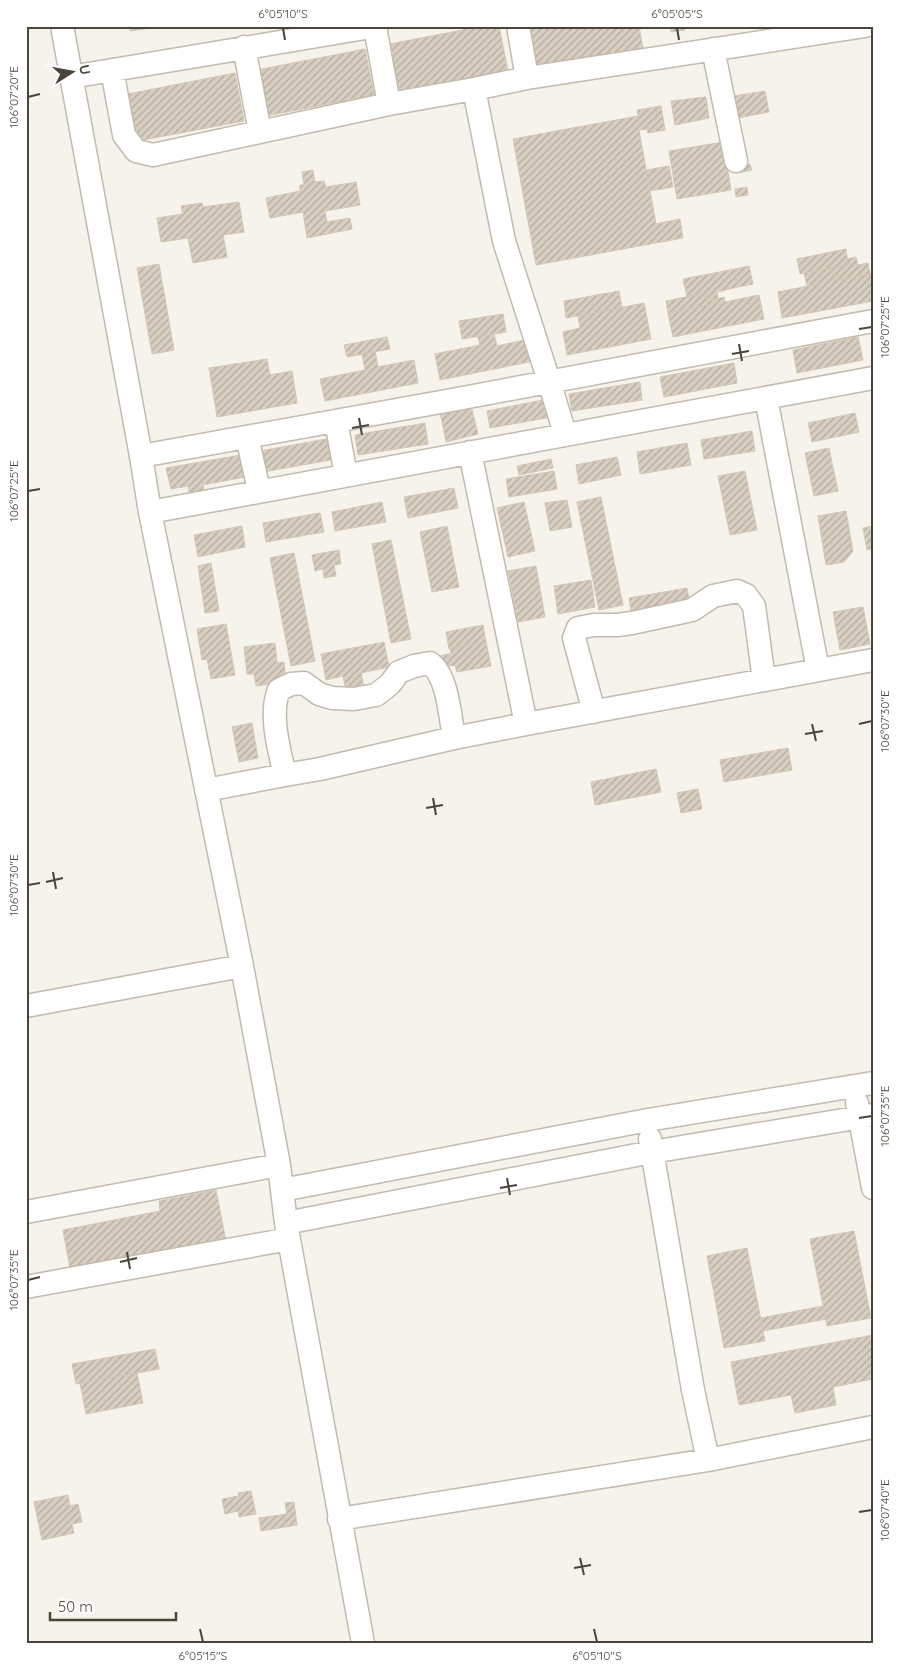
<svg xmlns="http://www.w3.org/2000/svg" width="899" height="1669" viewBox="0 0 899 1669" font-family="Quicksand,sans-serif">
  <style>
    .building { fill: url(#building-hatch); stroke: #d3c7b4 }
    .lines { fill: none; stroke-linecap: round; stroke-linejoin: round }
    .minor-casing { stroke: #c2bbae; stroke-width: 25 }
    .minor { stroke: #fff; stroke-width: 22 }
    .ticks { fill: none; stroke: #4b4439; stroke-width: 2 }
    .neatline { fill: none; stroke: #4b4439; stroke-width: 2 }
    .ticks-label { font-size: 12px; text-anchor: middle; fill: #4b4439 }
  </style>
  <defs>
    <pattern id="building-hatch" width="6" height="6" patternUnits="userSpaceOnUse" patternTransform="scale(1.25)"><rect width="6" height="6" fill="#d8cfc1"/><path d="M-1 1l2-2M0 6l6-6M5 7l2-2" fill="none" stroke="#b1aa9e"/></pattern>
  </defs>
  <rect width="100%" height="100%" fill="#f6f3ec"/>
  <path class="building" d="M 130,26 L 151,26 L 151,28 L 130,31 Z
    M 483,26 L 499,26 L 508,71 L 400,92 L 390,44 Z
    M 528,26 L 639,26 L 643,49 L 537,70 Z
    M 670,26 L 684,26 L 685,30 L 671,32 Z
    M 365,49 L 374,95 L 266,116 L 257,70 Z
    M 235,73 L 244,121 L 138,141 L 128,94 Z
    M 765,91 L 769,112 L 738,118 L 734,96 Z
    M 706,97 L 709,118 L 675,125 L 671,101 Z
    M 661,106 L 665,130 L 648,133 L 647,129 L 639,130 L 656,224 L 680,219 L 683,238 L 536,265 L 513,139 L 638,116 L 637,110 Z
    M 723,142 L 731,190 L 677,199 L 669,151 Z
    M 750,164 L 752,170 L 737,173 L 736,166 Z
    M 669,166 L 673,187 L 650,191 L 646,170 Z
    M 313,170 L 315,182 L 324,181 L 326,187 L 356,182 L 360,205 L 325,211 L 327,222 L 350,218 L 352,229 L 307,238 L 303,212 L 270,218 L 266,198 L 300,191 L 300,185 L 304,185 L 302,172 Z
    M 747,187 L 748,195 L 736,197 L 735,189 Z
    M 239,202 L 244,232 L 223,235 L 227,257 L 193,263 L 188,238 L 161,242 L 157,218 L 183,214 L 181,206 L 202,203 L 203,207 Z
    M 846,249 L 848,265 L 800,274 L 797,259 Z
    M 856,257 L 858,265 L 868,263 L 870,274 L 839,280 L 838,275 L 833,276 L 831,268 L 848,265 L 847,259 Z
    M 159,264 L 174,350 L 152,354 L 137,268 Z
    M 749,266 L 753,284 L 738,287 L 735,269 Z
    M 831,268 L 833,276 L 838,275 L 839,280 L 873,273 L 873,301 L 782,318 L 778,292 L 818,284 L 817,279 L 823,278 L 822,270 Z
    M 735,269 L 738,287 L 717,292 L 718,299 L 707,301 L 705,293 L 687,297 L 683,279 Z
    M 822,270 L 823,278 L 817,279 L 818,284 L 807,286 L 804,273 Z
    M 619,291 L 622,308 L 566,318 L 564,301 Z
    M 705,293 L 708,305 L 668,313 L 666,301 Z
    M 759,295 L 764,319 L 673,337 L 668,313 L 708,305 L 707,301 L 724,297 L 725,302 Z
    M 644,303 L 651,339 L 567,355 L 563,332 L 580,328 L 578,316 Z
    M 503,314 L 506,332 L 462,339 L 459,321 Z
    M 494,334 L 497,346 L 529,339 L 534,361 L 440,380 L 435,354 L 480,345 L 478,337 Z
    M 387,337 L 390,349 L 347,357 L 344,345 Z
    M 858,337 L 863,360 L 797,373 L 793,350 Z
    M 375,351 L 378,367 L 414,360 L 418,383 L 325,401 L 320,379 L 365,370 L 362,354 Z
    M 267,359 L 270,375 L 292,371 L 297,403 L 217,417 L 209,368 Z
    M 734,363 L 737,383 L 664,397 L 660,377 Z
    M 640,382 L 642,400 L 572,411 L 569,394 Z
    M 548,399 L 552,417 L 490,428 L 487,411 Z
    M 471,406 L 478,434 L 446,442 L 440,412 Z
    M 855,413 L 859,432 L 812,442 L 808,423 Z
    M 425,423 L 428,444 L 358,455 L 355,435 Z
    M 752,431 L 755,451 L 704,459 L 701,440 Z
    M 332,438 L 336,459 L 263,472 L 260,451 Z
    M 687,443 L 691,465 L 640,474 L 637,452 Z
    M 829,448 L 838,491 L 814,496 L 805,453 Z
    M 241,455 L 245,477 L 203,485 L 205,496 L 191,499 L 188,486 L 171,489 L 166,468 Z
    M 617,457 L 621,475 L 579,484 L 576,465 Z
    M 551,459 L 553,468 L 519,475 L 517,466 Z
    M 554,471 L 557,489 L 509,497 L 506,479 Z
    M 745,471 L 757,530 L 730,535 L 718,476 Z
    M 454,488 L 458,508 L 408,518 L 404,497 Z
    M 601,497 L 623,605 L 599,610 L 577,502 Z
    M 567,500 L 572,527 L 550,531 L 545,503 Z
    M 382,502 L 386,522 L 335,531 L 332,512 Z
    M 524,502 L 535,551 L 508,557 L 497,508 Z
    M 846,511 L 853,551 L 844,562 L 826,565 L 818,516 Z
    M 320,513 L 324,532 L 266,542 L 263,523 Z
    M 242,526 L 245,547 L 198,557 L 194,535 Z
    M 447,526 L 459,587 L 432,592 L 420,532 Z
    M 873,526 L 873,548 L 867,550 L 863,528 Z
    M 391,540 L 411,639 L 391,643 L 372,544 Z
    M 339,550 L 341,564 L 334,565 L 336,576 L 324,578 L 323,569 L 315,571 L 312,555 Z
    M 294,553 L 315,661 L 291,666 L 270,558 Z
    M 211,563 L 219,611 L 205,613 L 198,566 Z
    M 536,566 L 545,617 L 518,622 L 508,571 Z
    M 591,580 L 595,607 L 558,614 L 554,586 Z
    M 687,588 L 691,608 L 632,618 L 629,598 Z
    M 863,607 L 870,644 L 840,650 L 833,612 Z
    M 226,624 L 235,675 L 211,679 L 207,659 L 202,660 L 197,629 Z
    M 483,625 L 486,642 L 449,649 L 446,632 Z
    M 384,642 L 389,667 L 361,673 L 364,687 L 346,691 L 343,676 L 326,680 L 321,654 Z
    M 486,642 L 491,666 L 457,672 L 455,665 L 450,666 L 448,654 L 451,654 L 450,648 Z
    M 275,643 L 277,663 L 284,662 L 286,682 L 256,686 L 254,674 L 247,674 L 244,647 Z
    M 448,654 L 450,666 L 442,667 L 436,657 Z
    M 252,723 L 258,758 L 239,762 L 232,727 Z
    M 788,748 L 792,770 L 724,782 L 720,760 Z
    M 656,769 L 661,792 L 595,805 L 591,782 Z
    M 698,789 L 702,809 L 681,813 L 677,793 Z
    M 216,1190 L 227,1246 L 70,1268 L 63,1230 L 160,1211 L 159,1201 Z
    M 854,1231 L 871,1318 L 827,1326 L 810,1239 Z
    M 747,1248 L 765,1341 L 724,1348 L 707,1256 Z
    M 823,1306 L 826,1319 L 763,1331 L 761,1318 Z
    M 873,1335 L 873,1379 L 833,1387 L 836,1405 L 795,1413 L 791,1395 L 739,1405 L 731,1362 Z
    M 155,1349 L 159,1369 L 76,1384 L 72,1364 Z
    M 137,1373 L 143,1403 L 86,1414 L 80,1383 Z
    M 251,1491 L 256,1514 L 239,1517 L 238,1511 L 225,1514 L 222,1499 L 239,1496 L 238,1493 Z
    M 68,1495 L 70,1506 L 78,1504 L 82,1522 L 72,1524 L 74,1533 L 42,1540 L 34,1502 Z
    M 294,1502 L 297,1525 L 261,1531 L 259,1518 L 287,1514 L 285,1503 Z"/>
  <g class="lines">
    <g class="minor-casing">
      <path id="minor" d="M 62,26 L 141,456 L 150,512 L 242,966 L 279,1165 L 286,1223 L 363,1643
        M 518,26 L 527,78
        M 375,27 L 389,104
        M 244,47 L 260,132
        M 713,49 L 736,161
        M 112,70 L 124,135 L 136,151 L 153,155 L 389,104 L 474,89 L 527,78 L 865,26
        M 71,77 L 377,26
        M 474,89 L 504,241 L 549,381 L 565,434
        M 766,398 L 818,670
        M 336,421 L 346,475
        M 247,437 L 259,490
        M 470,452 L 526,724
        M 141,456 L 452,400 L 873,321
        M 150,512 L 873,378
        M 594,712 L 574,638 L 578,628 L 594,625 L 617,625 L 632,623 L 692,610 L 713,596 L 737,591 L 746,595 L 754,606 L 764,680
        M 454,738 C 450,716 448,677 430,663 L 414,666 L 399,672 L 390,684 L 376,695 L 354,699 L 332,698 L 319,694 L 304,683 L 291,684 L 279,690 C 269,713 279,750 285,775 L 320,769 L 454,738 L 526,724 L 873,660
        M 206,790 L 285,775
        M 26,1006 L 242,966
        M 857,1103 L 873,1188
        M 650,1139 L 693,1390 L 708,1460
        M 282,1190 L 648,1120 L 873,1083
        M 26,1212 L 279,1165
        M 286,1223 L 652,1152 L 873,1115
        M 26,1287 L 289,1239
        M 339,1519 L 708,1460 L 873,1427"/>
    </g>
    <use href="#minor" class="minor"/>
  </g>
  <path class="ticks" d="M 283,28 L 285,40M 677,28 L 679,40M 28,97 L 40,94M 859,329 L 872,327M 739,344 L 742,361M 732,354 L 749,351M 359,418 L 362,435M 352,428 L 369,425M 28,491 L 40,489M 812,724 L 816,741M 859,724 L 872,721M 805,734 L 823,731M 433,798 L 436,815M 426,808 L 443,805M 53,872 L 56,889M 46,882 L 63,878M 28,885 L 40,883M 859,1118 L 872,1116M 507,1178 L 510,1195M 500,1188 L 517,1185M 127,1252 L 130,1269M 120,1262 L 137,1258M 28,1280 L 40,1277M 859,1512 L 872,1510M 580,1558 L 584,1575M 574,1568 L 591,1565M 200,1629 L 203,1642M 594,1629 L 597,1642"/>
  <rect width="899" height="1669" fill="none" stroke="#ffffff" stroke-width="55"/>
  <g transform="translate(72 72) rotate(79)" stroke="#ffffff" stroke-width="4" paint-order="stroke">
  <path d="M0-4L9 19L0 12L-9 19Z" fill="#4b4439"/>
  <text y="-8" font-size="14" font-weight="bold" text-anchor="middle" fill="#4b4439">U</text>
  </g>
  <path d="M50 1612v8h126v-8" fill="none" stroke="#4b4439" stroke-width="2.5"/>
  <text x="58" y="1612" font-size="15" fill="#4b4439" stroke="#ffffff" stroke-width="4" paint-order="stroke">50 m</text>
  <rect x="28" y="28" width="844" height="1614" class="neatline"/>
  <g class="ticks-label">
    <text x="283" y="18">6°05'10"S</text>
    <text x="677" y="18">6°05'05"S</text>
    <text transform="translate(14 97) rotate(-90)" y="4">106°07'20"E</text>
    <text transform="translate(885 327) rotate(-90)" y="4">106°07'25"E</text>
    <text transform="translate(14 491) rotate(-90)" y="4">106°07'25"E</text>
    <text transform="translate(885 721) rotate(-90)" y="4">106°07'30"E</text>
    <text transform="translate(14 885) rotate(-90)" y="4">106°07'30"E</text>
    <text transform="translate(885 1116) rotate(-90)" y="4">106°07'35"E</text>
    <text transform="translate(14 1280) rotate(-90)" y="4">106°07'35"E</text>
    <text transform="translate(885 1510) rotate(-90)" y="4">106°07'40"E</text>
    <text x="203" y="1660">6°05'15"S</text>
    <text x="597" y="1660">6°05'10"S</text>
  </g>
</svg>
